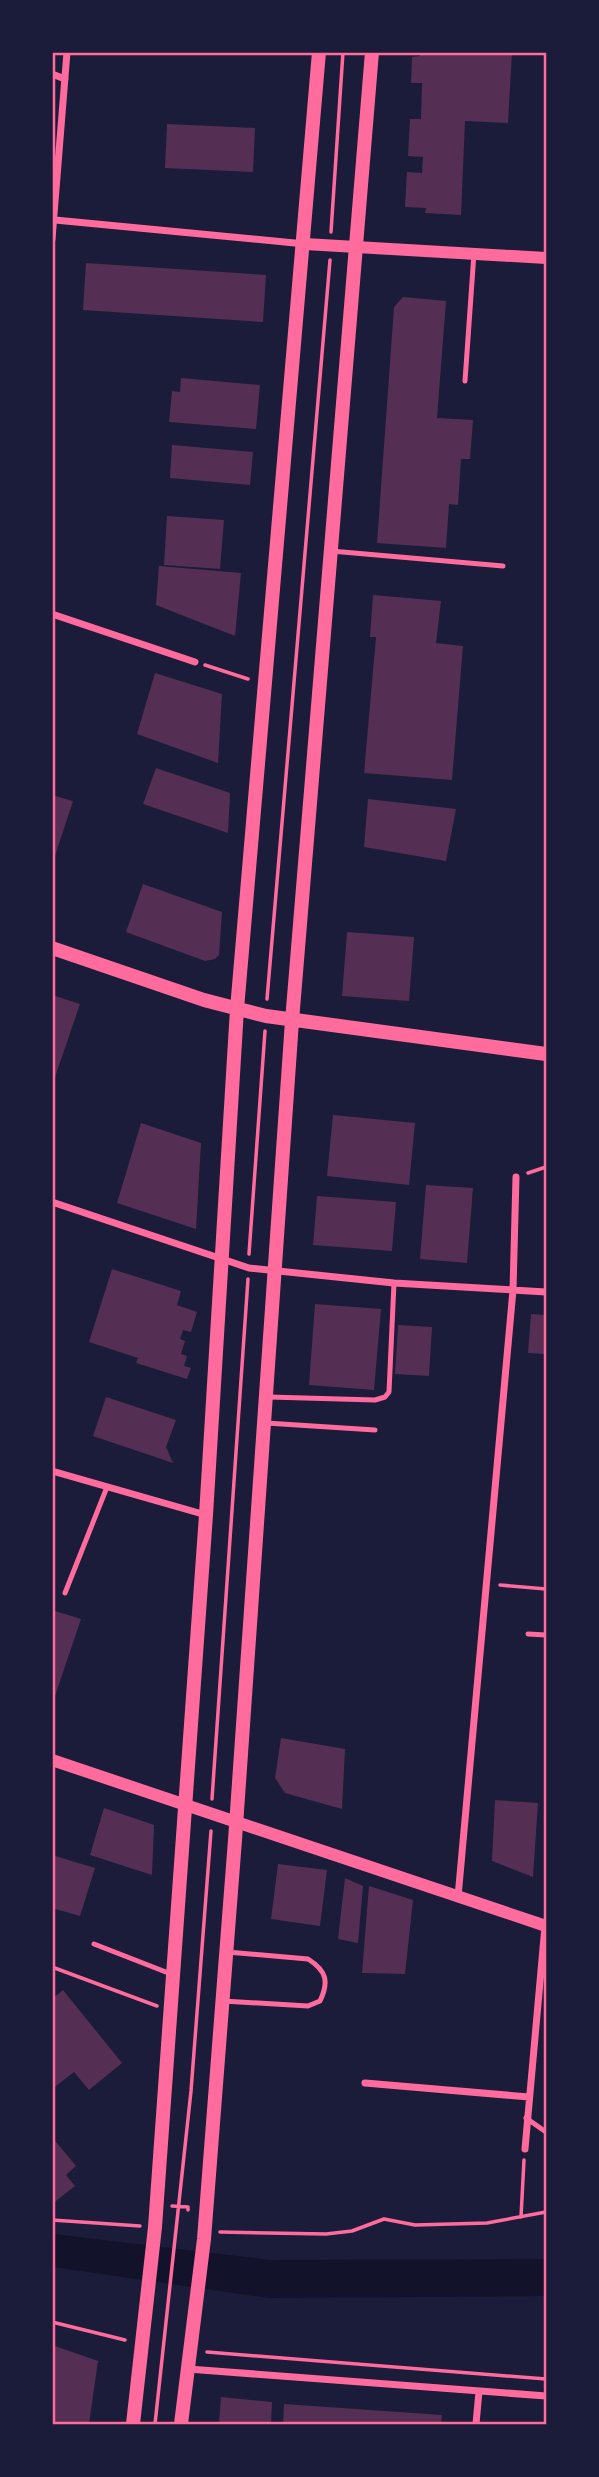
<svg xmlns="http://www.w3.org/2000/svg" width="599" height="2477" viewBox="0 0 599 2477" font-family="'Fira Sans Condensed',sans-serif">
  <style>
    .water { fill: #12122b }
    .building { fill: #542f53 }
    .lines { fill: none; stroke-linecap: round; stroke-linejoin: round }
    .path { stroke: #ff6b9d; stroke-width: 3.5 }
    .service { stroke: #ff6b9d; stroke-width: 5 }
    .minor { stroke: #ff6b9d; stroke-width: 7 }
    .tertiary { stroke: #ff6b9d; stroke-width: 12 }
    .secondary { stroke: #ff6b9d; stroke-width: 14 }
    .neatline { fill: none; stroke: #ff6b9d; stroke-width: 2.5 }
  </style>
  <rect width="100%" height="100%" fill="#1b1b3a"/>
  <path class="water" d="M 53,2234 L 270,2260 L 546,2259 L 546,2296 L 269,2298 L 53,2267 Z"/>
  <path class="building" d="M 420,52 L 512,52 L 508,123 L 465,121 L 461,215 L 425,213 L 426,208 L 405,207 L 407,172 L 422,173 L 423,157 L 408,156 L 410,119 L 421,119 L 422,83 L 411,83 L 412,57 L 420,56 Z
    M 167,124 L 255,128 L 253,172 L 165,168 Z
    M 86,263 L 266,275 L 263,322 L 83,310 Z
    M 403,297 L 446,301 L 437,418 L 473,420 L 470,459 L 461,459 L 458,505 L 449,504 L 446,548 L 377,543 L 394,307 Z
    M 181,378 L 260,385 L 256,429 L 169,422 L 172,391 L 180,392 Z
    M 172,445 L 253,452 L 250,485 L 170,478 Z
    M 167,516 L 224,520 L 220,569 L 164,565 Z
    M 159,566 L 241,573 L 235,636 L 156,605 Z
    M 373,595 L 441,601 L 436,643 L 463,646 L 452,780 L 364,773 L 376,637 L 370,637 Z
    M 155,673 L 222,694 L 218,763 L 137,734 Z
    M 156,768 L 230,793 L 228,833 L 143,804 Z
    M 52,795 L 73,801 L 53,862 L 52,862 Z
    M 368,799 L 456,809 L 446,861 L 364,847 Z
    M 143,884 L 222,912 L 219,955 L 215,959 L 205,961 L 126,932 Z
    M 347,932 L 414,937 L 409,1001 L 342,996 Z
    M 52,995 L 80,1004 L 53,1083 L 52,1083 Z
    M 333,1115 L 415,1123 L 409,1185 L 327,1176 Z
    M 141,1123 L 201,1143 L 196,1229 L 117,1203 Z
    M 426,1185 L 473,1188 L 467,1263 L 420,1259 Z
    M 317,1196 L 396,1202 L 392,1251 L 313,1245 Z
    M 112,1269 L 181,1291 L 177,1305 L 197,1312 L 191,1332 L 183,1330 L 180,1339 L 185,1341 L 181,1354 L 187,1356 L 184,1366 L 191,1368 L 187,1379 L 136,1363 L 138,1358 L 89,1342 Z
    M 315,1304 L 381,1309 L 374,1390 L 309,1385 Z
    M 531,1314 L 546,1315 L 546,1354 L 528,1353 Z
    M 398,1325 L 432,1327 L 429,1376 L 395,1374 Z
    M 106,1397 L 176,1420 L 166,1447 L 173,1463 L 93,1436 Z
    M 52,1610 L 81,1619 L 53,1702 L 52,1702 Z
    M 281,1738 L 345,1749 L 342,1809 L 285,1793 L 275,1778 Z
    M 495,1800 L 538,1803 L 533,1877 L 492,1861 Z
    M 104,1808 L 154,1825 L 152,1875 L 90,1855 Z
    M 52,1855 L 95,1868 L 80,1916 L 52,1908 Z
    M 278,1864 L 327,1870 L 320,1926 L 271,1919 Z
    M 345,1878 L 363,1886 L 358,1943 L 338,1939 Z
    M 369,1886 L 413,1900 L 405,1974 L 362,1973 Z
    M 63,1990 L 122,2063 L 89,2090 L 74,2072 L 52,2089 L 52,1999 Z
    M 52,2137 L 76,2166 L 66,2175 L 75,2186 L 52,2204 Z
    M 52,2345 L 98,2361 L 89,2424 L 52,2424 Z
    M 221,2397 L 272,2402 L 271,2424 L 219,2424 Z
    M 284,2404 L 442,2415 L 441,2424 L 283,2424 Z"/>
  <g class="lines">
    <path class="path" d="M 331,232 L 343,52
      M 205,665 L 248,679
      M 267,999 L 330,260
      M 528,1173 L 546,1167 L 546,1160
      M 249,1254 L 265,1031
      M 500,1585 L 546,1589
      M 212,1799 L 248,1279
      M 52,1967 L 157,2006
      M 172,2206 L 188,2207 L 188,2210
      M 521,2217 L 524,2160
      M 52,2220 L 140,2226
      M 220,2232 L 326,2234 L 352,2231 L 384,2219 L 415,2225 L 487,2223 L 546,2212
      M 52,2322 L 125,2340
      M 207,2352 L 546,2379
      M 155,2424 L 191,2091 L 211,1831"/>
    <path class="service" d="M 465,381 L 474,253
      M 331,551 L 503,566
      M 269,1397 L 375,1400 L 385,1397 L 389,1392 L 394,1283
      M 266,1423 L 375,1430
      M 65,1593 L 107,1487
      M 528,1634 L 546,1635
      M 94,1944 L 171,1974
      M 223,2001 L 308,2006 L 320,2001 C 329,1982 327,1971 308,1959 L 227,1952
      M 526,2118 L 546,2132"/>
    <path class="minor" d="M 52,74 L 65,79
      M 55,220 L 305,244
      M 52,239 L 67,52
      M 52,614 L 195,662
      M 52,1202 L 249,1268 L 394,1283 L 546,1292
      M 52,1471 L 206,1515
      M 458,1897 L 513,1290 L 516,1177
      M 365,2083 L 529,2097
      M 525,2149 L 545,1926
      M 188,2369 L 546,2396
      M 476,2424 L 479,2391"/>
    <path class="tertiary" d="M 305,244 L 546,258
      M 52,1760 L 546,1926"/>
    <path class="secondary" d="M 52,948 L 204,1000 L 266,1016 L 546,1054
      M 133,2424 L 155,2227 L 206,1515 L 237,1009 L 319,52
      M 181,2424 L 204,2239 L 235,1840 L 292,1021 L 372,52"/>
  </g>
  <rect width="599" height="2477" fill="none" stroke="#1b1b3a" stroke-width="108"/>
  <rect x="54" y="54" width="491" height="2369" class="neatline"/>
</svg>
